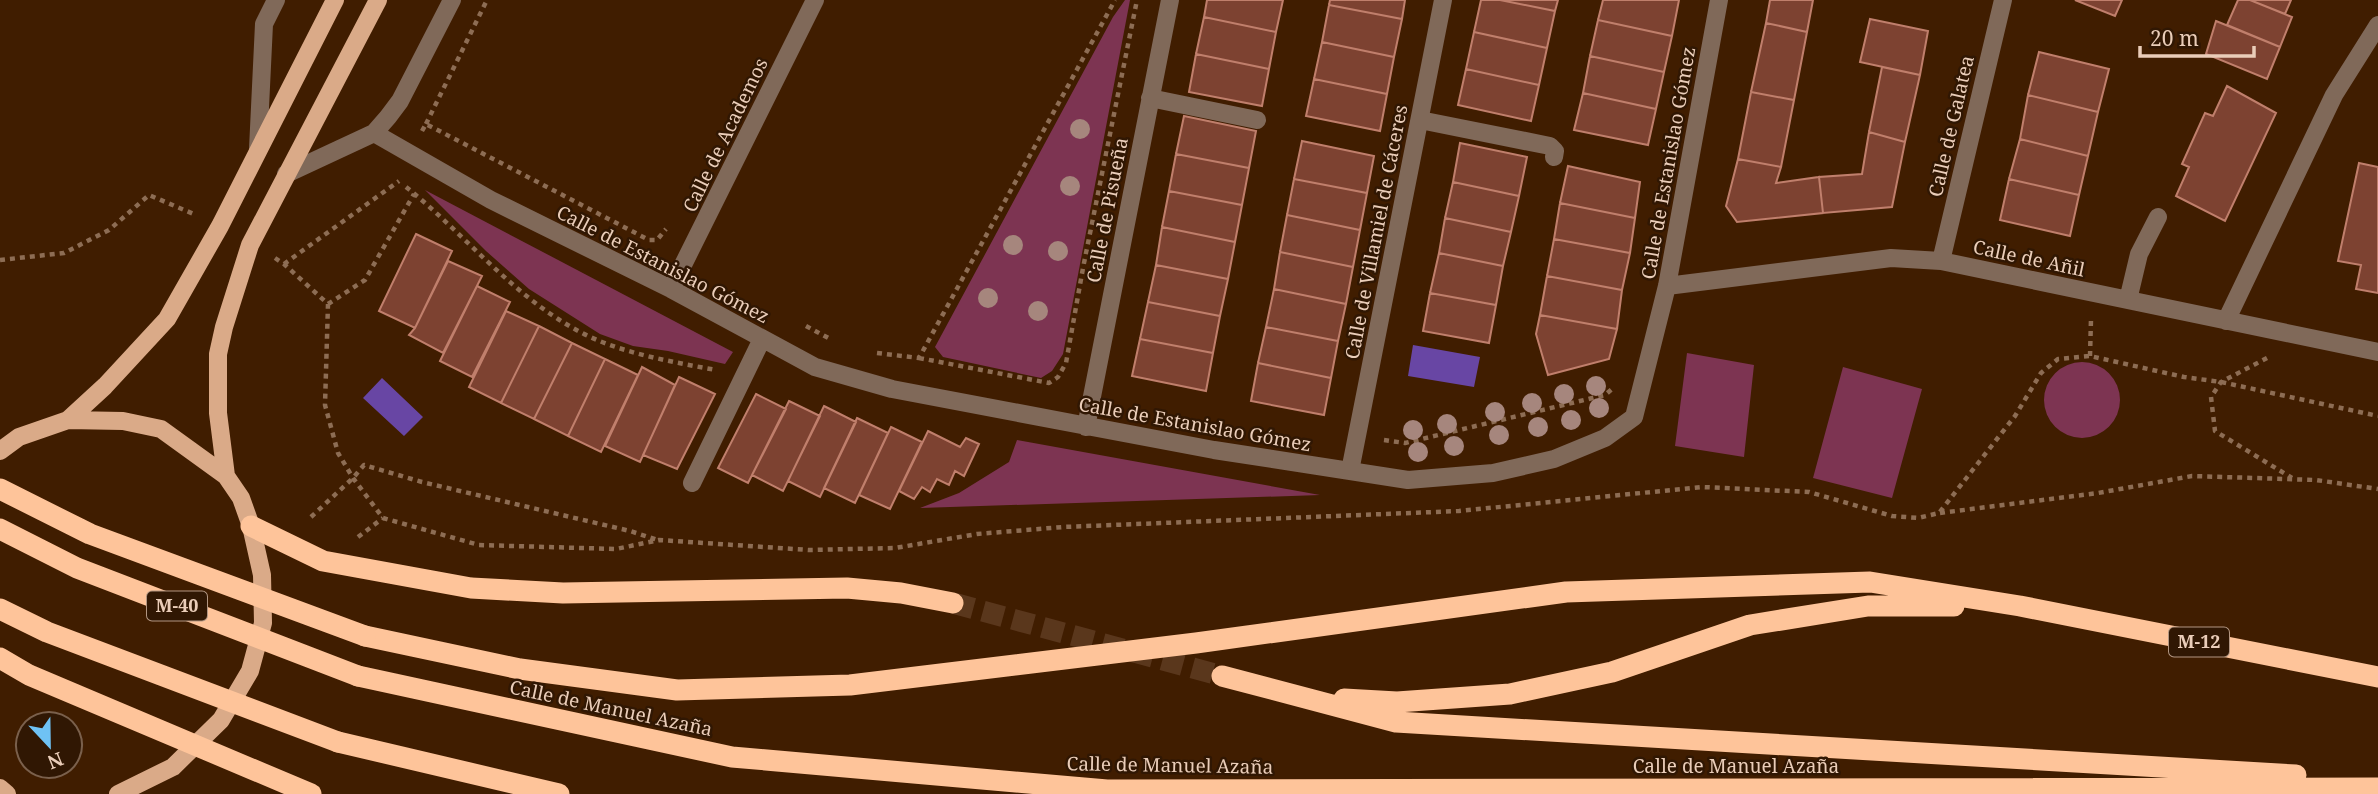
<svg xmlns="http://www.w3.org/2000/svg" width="2378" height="794" viewBox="0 0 2378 794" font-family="'Noto Serif',serif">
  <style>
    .green { fill: #7d3452 }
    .water { fill: #6846a4 }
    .building { fill: #7d4231; stroke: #c07f6c; stroke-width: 2 }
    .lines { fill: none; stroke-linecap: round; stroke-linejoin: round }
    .highway-tunnel { stroke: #5a371c; stroke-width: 21; stroke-dasharray: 21 10; stroke-linecap: butt }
    .path { stroke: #8d6d54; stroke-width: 4.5; stroke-dasharray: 5 5; stroke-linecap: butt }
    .minor { stroke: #806959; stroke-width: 18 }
    .major { stroke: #daaa88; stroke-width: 18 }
    .highway { stroke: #fec49a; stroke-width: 21 }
    .highway-bridge { stroke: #fec49a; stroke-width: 21 }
    .tree { fill: #a6867d }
    .labels { text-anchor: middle; stroke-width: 5; stroke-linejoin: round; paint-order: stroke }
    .shield { fill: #301703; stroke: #b29682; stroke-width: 2 }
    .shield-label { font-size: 18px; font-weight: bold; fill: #eacdb9 }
    .street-label { font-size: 19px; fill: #eacdb9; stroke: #301703 }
  </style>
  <rect width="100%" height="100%" fill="#401d00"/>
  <path class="green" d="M 1125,0 L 1130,0 L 1063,354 L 1052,371 L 1041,378 L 943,357 L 935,347 L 1113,17 Z
    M 425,190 L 733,352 L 725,364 L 668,351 L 633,346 L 600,334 L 529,289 L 486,251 Z
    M 1687,353 L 1754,365 L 1744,457 L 1675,446 Z
    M2044 400a38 38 0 1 1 76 0a38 38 0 1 1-76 0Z
    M 1843,367 L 1922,389 L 1892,498 L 1813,478 Z
    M 1017,440 L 1320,495 L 920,508 L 959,493 L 1009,462 Z"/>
  <path class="water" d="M 1413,345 L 1480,357 L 1474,387 L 1408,376 Z
    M 382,378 L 423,417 L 404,436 L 363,398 Z"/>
  <path class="building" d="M 1207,0 L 1283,0 L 1276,32 L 1204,17 Z
    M 1330,0 L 1405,0 L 1402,19 L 1329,5 Z
    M 1481,0 L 1500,0 L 1555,11 L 1547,48 L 1474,32 Z
    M 1500,0 L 1558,0 L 1555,11 Z
    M 1603,0 L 1679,0 L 1672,36 L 1598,20 Z
    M 1770,0 L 1813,0 L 1807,32 L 1766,23 Z
    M 2075,0 L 2122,0 L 2115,16 Z
    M 2238,0 L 2250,0 L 2292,17 L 2280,47 L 2227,25 Z
    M 2250,0 L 2291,0 L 2285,14 Z
    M 1329,5 L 1402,19 L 1394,57 L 1322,42 Z
    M 1204,17 L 1276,32 L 1269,69 L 1196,54 Z
    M 1870,19 L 1928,31 L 1920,75 L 1860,62 Z
    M 1598,20 L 1672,36 L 1664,72 L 1590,56 Z
    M 2216,21 L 2280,47 L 2267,79 L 2206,54 Z
    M 1766,23 L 1807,32 L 1794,100 L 1751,92 Z
    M 1474,32 L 1547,48 L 1539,85 L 1466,69 Z
    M 1322,42 L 1394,57 L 1387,94 L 1314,79 Z
    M 2039,52 L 2109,69 L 2098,112 L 2028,95 Z
    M 1196,54 L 1269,69 L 1262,106 L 1189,92 Z
    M 1590,56 L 1664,72 L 1656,109 L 1583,93 Z
    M 1882,67 L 1920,75 L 1905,142 L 1869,132 Z
    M 1466,69 L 1539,85 L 1531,121 L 1458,105 Z
    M 1314,79 L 1387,94 L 1380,131 L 1306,116 Z
    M 2227,86 L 2276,113 L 2225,221 L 2176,196 L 2189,167 L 2182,164 L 2205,113 L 2213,116 Z
    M 1751,92 L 1794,100 L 1781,167 L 1738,159 Z
    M 1583,93 L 1656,109 L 1648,145 L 1574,130 Z
    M 2028,95 L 2098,112 L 2088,156 L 2020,139 Z
    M 1184,116 L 1256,131 L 1249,168 L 1176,154 Z
    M 1869,132 L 1905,142 L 1892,207 L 1823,213 L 1819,177 L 1862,174 Z
    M 2020,139 L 2088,156 L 2079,195 L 2009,179 Z
    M 1302,141 L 1374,156 L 1367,193 L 1294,179 Z
    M 1460,143 L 1527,157 L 1519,196 L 1453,182 Z
    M 1176,154 L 1249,168 L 1242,205 L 1169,191 Z
    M 1738,159 L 1781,167 L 1776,183 L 1819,177 L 1823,213 L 1737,222 L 1726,206 Z
    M 2359,163 L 2378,167 L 2378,293 L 2356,289 L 2361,265 L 2338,261 Z
    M 1568,166 L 1640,182 L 1635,218 L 1560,203 Z
    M 1294,179 L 1367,193 L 1360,230 L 1287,215 Z
    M 2009,179 L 2079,195 L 2070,236 L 2000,220 Z
    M 1453,182 L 1519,196 L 1511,232 L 1445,218 Z
    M 1169,191 L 1242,205 L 1235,242 L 1162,227 Z
    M 1560,203 L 1635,218 L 1630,253 L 1554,239 Z
    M 1287,215 L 1360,230 L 1353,267 L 1280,252 Z
    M 1445,218 L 1511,232 L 1503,266 L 1439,253 Z
    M 1162,227 L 1235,242 L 1228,279 L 1156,265 Z
    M 416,234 L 452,251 L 415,328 L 379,311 Z
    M 1554,239 L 1630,253 L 1622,290 L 1547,276 Z
    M 1280,252 L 1353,267 L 1346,304 L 1274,289 Z
    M 1439,253 L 1503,266 L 1496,305 L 1430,293 Z
    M 448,261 L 482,276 L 443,353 L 409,335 L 415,328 Z
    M 1156,265 L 1228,279 L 1220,316 L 1148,302 Z
    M 1547,276 L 1622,290 L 1617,329 L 1540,315 Z
    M 477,286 L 510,302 L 472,377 L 440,361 Z
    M 1274,289 L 1346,304 L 1338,341 L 1266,327 Z
    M 1430,293 L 1496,305 L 1489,343 L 1423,331 Z
    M 1148,302 L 1220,316 L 1213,353 L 1140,339 Z
    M 506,311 L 539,326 L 501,403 L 469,387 Z
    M 1540,315 L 1617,329 L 1609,359 L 1548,375 L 1536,334 Z
    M 539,326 L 572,343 L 534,419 L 501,403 Z
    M 1266,327 L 1338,341 L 1331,378 L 1258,363 Z
    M 1140,339 L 1213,353 L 1206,391 L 1132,376 Z
    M 572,343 L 605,359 L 568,436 L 534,419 Z
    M 605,359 L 638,375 L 601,452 L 568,436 Z
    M 1258,363 L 1331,378 L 1324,415 L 1251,401 Z
    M 642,367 L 675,385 L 640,462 L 605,446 Z
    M 679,377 L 715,394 L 677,469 L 643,455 Z
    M 756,394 L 786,409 L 748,483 L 718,468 Z
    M 789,401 L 820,416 L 783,491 L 752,475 Z
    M 824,406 L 856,422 L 820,497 L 788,481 Z
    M 857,418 L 888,433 L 855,503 L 824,488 Z
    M 891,427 L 922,442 L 890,509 L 859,495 Z
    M 928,431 L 960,447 L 966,438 L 979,444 L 964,476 L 955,471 L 949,485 L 937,479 L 930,492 L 922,487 L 914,499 L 899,491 Z"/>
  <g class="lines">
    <path class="highway-tunnel" d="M 953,603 L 1222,676"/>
    <path class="path" d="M 426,124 L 487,0
      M 422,131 L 426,124 L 649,240 L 657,240 L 666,229
      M 406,187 C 470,238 524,311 602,342 C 638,356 678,363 716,370
      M 275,258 L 284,264 L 328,304 L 325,405 L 338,453 L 353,478 L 383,518 L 479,545 L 616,549 L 659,540 L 809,550 L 895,548 L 977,534 L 1063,527 L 1459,511 L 1702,487 L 1809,492 L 1892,516 L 1918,518 L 1939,513 L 2015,416 L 2041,373 L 2058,359 L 2090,356 L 2184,377 L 2221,382 L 2378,416
      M 0,260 L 64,253 L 109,230 L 149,195 L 196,215
      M 284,264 L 399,181
      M 328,304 L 365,280 L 414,194
      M 806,326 L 832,340
      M 877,353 L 919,358 L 1115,0
      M 2090,356 L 2091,319
      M 919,358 L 1049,383 L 1058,377 L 1066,363 L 1083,268 L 1137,0
      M 2267,358 L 2221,382 L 2211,397 L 2215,431 L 2292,478
      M 1384,440 L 1405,443 L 1605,395 L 1612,389
      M 1940,513 L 2098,493 L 2192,476 L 2316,480 L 2378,489
      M 311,517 L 353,478 L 364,465 L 422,482 L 630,531 L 658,540
      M 358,537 L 383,518"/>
    <path class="minor" d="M 1150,98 L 1257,120
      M 1420,120 L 1550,146 L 1555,151 L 1554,157
      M 374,133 L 491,200 L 671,289 L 815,367 L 892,389 L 1214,450 L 1408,480 L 1493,473 L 1554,459 L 1605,438 L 1634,417 L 1667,286 L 1719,0
      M 258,149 L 264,24 L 276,0
      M 286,174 L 374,133 L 388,117 L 400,101 L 452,0
      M 1941,261 L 2003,0
      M 1667,286 L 1891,258 L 1941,261 L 2378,352
      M 671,289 L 815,0
      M 2128,300 L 2139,254 L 2158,217
      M 2226,321 L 2334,95 L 2378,25
      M 1086,427 L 1170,0
      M 1350,471 L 1443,0
      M 692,483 L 762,339"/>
    <path class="major" d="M 68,420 L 105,386 L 167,319 L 220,226 L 335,0
      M 0,451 L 19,437 L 68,420 L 123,421 L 161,429 L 226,476 L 241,498 L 251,526 L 262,575 L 263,623 L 250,671 L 221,720 L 173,767 L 118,794
      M 226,476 L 218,413 L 218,354 L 224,327 L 250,245 L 378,0
      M 0,788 L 7,794"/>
    <path class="highway" d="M 251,526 L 323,561 L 471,588 L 563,593 L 847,588 L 901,593 L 953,603
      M 365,636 L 520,669 L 677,690 L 850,685 L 1196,643 L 1566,592 L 1870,582 L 2020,606 L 2378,677
      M 358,676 L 732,757 L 1107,790 L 2378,788
      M 1222,676 L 1396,722 L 2296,775
      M 1344,699 L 1397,702 L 1510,694 L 1612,672 L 1750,625 L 1868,606 L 1954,606
      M 338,742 L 559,794"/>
    <path class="highway-bridge" d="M 0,489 L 90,534 L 365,636
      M 0,529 L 77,568 L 358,676
      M 0,609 L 47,632 L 338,742
      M 0,658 L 29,675 L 311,794"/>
  </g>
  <g class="tree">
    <circle cx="1080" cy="129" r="10"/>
    <circle cx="1070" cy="186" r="10"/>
    <circle cx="1013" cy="245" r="10"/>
    <circle cx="1058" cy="251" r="10"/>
    <circle cx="988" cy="298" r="10"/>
    <circle cx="1038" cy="311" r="10"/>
    <circle cx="1596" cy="386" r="10"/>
    <circle cx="1564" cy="394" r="10"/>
    <circle cx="1532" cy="403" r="10"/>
    <circle cx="1599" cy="408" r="10"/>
    <circle cx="1495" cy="412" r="10"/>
    <circle cx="1571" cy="420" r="10"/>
    <circle cx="1447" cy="424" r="10"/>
    <circle cx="1538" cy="427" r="10"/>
    <circle cx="1413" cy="430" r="10"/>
    <circle cx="1499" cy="435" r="10"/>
    <circle cx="1454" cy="446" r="10"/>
    <circle cx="1418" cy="452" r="10"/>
  </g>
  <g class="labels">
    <g class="shield">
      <rect x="147" y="591.5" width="60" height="29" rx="5"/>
      <rect x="2169" y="627.5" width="60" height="29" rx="5"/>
    </g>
    <g class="shield-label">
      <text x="177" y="612">M-40</text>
      <text x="2199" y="648">M-12</text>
    </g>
    <g class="street-label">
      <text transform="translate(1951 126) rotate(-77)" y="7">Calle de Galatea</text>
      <text transform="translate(725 135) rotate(-64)" y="7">Calle de Academos</text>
      <text transform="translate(1668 163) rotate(-80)" y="7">Calle de Estanislao Gómez</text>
      <text transform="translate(1107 210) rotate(-79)" y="7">Calle de Pisueña</text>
      <text transform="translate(1376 232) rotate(-79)" y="7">Calle de Villamiel de Cáceres</text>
      <text transform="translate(2029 258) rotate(12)" y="7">Calle de Añil</text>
      <text transform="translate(663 264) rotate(27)" y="7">Calle de Estanislao Gómez</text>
      <text transform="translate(1195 424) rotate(10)" y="7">Calle de Estanislao Gómez</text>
      <text transform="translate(611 708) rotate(12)" y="7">Calle de Manuel Azaña</text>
      <text transform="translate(1170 765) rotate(1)" y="7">Calle de Manuel Azaña</text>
      <text x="1736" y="773">Calle de Manuel Azaña</text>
    </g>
  </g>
  <g transform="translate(49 745) rotate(158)"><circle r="33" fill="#301703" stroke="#7a604c" stroke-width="2"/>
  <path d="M0-5L12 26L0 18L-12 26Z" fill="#6fc2f4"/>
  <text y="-10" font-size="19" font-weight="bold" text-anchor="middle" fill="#eacdb9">N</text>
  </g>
  <path d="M2140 46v10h114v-10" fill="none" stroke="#eacdb9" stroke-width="3.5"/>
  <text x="2150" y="46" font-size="21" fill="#eacdb9" stroke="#301703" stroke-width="5" paint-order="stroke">20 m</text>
</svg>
